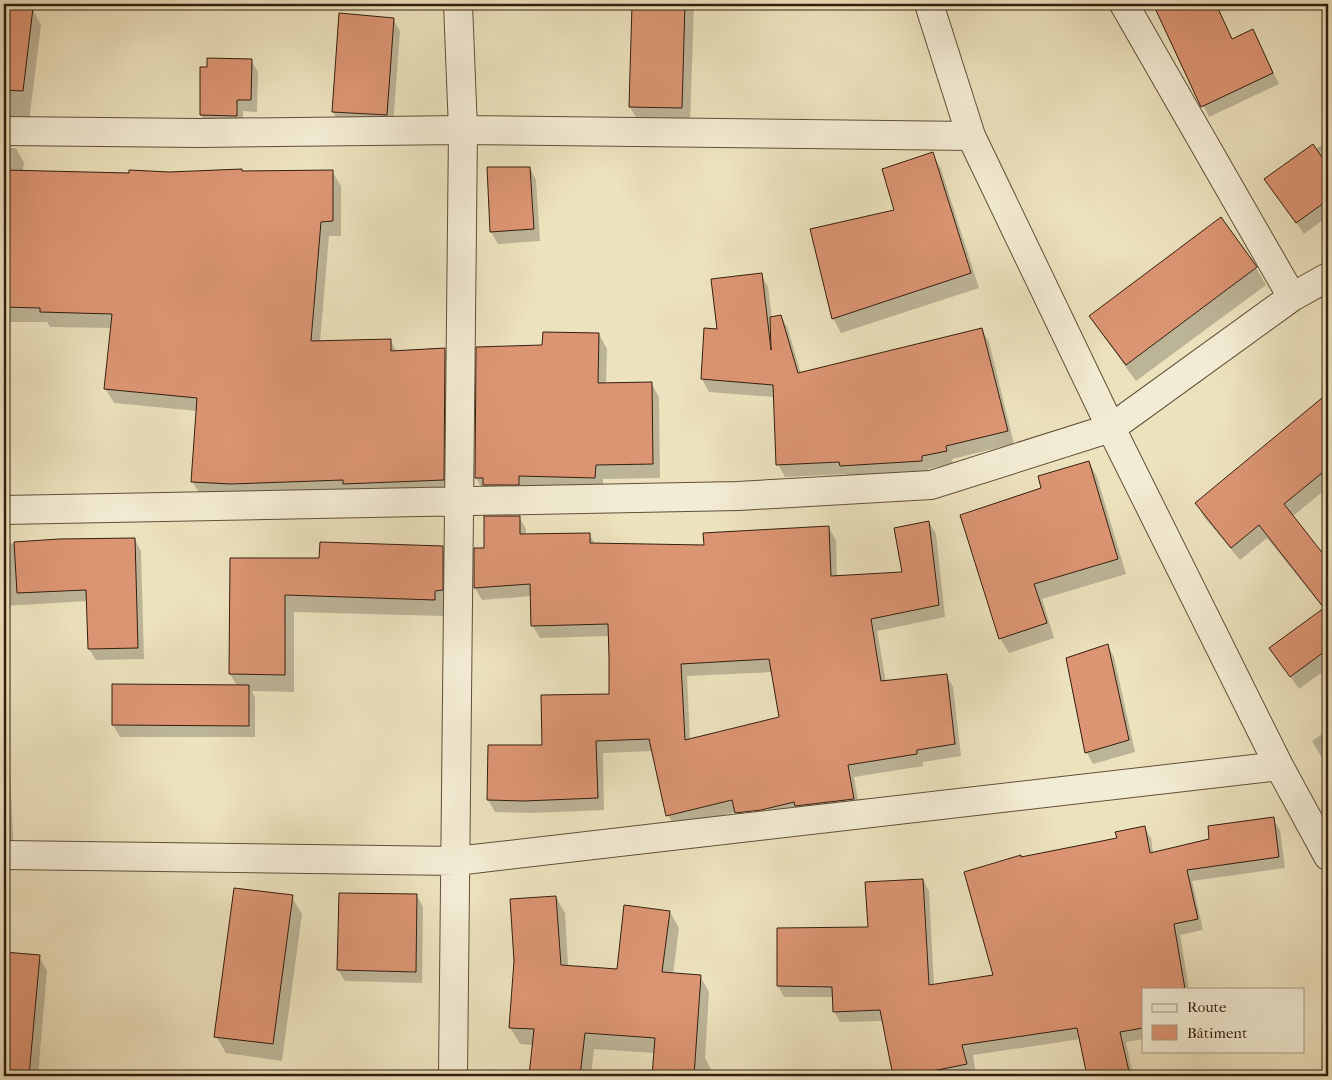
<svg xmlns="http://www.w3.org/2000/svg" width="1332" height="1080" viewBox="0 0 1332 1080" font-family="'IM FELL French Canon',serif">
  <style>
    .shadow { fill: #0003; fill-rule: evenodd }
    .building { fill: #dc9573; stroke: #341e0f; fill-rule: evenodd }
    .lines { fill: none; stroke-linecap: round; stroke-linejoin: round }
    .minor-casing { stroke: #624f3a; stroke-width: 30 }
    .minor { stroke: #f3ecd4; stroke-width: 28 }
  </style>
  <rect width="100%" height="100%" fill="#ece2bd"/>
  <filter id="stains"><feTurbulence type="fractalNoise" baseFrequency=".004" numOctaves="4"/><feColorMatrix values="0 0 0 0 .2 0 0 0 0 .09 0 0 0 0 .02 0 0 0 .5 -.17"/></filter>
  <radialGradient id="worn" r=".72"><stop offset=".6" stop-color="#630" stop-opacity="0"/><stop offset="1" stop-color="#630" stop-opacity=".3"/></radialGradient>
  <path class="shadow" d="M 633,4 L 694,4 L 690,124 L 639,123 L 630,107 Z
    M 1172,4 L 1216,4 L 1232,40 L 1253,30 L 1279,84 L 1209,117 L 1157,11 Z
    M 4,6 L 33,10 L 41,25 L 28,130 L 4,133 Z
    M 340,15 L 393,19 L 400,31 L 393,126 L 340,124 L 333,112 Z
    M 251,60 L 258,72 L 257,112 L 243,111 L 243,127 L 208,126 L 201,115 L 208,68 Z
    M 1328,142 L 1328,216 L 1304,234 L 1273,190 L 1315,149 Z
    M 4,148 L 16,148 L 24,163 L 23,170 L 28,170 L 29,172 L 130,174 L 332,171 L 341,186 L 341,236 L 329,236 L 320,342 L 390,340 L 397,352 L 444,350 L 453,364 L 452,494 L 201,496 L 192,481 L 197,411 L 114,403 L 105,388 L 112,328 L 50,327 L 47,322 L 4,322 Z
    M 933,154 L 941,169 L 979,288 L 841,333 L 833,318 L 896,211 Z
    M 530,168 L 536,180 L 540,241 L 498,244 L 491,232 L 488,169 Z
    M 1256,268 L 1266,285 L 1136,381 L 1101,333 L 1091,316 Z
    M 761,274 L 768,287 L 772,318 L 781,316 L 788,329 L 801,374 L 982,329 L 989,342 L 1014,444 L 952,459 L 953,463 L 928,469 L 929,474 L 848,478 L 846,474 L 785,477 L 778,464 L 775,397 L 709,392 L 702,379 L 718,330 Z
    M 599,334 L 607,349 L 606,384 L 651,383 L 659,397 L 660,478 L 603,479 L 603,492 L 484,492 L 476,478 L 544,346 Z
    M 1328,394 L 1328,487 L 1292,517 L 1328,564 L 1328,668 L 1299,689 L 1270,648 L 1324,609 L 1267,538 L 1240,560 L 1204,517 L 1197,503 Z
    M 4,430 L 7,435 L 5,486 L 4,486 Z
    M 1089,462 L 1097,477 L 1126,574 L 1042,599 L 1054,638 L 1009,653 L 1000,638 L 1043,489 Z
    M 519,517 L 526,529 L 526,535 L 589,534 L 595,544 L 705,546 L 829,528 L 836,540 L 837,577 L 904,573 L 929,522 L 936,534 L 945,617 L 877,631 L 886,682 L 946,675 L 953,687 L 961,756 L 923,762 L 923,766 L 854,777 L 860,811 L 743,825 L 736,812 L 675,827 L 668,815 L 653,751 L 603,753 L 604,810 L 531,813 L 495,812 L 488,800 L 543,746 L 610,695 L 610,636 L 540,638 L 532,625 L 532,596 L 482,600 L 475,588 L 485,549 ZM 772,672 L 781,718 L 690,740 L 687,676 ZM 767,808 L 768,811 L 738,814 L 738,811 Z
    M 59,540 L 135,540 L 141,551 L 144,659 L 96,660 L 89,649 L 88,601 L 4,606 L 4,544 Z
    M 442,548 L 452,565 L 444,616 L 294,612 L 294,692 L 252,691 L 255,698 L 255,737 L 120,737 L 113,725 L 114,685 L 237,686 L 230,674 L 232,559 L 320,560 Z
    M 1108,646 L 1114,657 L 1135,752 L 1093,764 L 1087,753 L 1067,659 Z
    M 4,689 L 6,693 L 14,854 L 4,855 Z
    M 1328,730 L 1328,768 L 1312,741 Z
    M 1273,819 L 1280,830 L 1285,868 L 1192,881 L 1203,930 L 1180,935 L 1189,989 L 1143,989 L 1143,1039 L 1126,1042 L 1133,1076 L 1089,1076 L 1081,1039 L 973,1055 L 976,1076 L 894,1076 L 883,1021 L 840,1022 L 834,1011 L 833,997 L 784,997 L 778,986 L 779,929 L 869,929 L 923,880 L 929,891 L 934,986 L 994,976 L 1021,858 L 1118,839 L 1144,827 L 1151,838 L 1153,853 L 1211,840 Z
    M 417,896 L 423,907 L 422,983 L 345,981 L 338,970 Z
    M 292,897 L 302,914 L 282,1061 L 226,1053 L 216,1036 Z
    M 556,897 L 565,913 L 568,966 L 618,970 L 670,912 L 679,928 L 673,974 L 700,976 L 709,992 L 705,1058 L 712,1071 L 712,1076 L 654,1076 L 655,1053 L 594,1049 L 591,1076 L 530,1076 L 533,1045 L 520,1044 L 510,1027 Z
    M 4,954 L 39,956 L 47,971 L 38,1076 L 4,1076 Z"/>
  <path class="building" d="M 632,4 L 685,4 L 682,108 L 629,107 Z
    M 1153,4 L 1216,4 L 1232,39 L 1253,29 L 1273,73 L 1201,107 Z
    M 4,5 L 33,8 L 23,91 L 4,90 Z
    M 339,13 L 394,18 L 387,115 L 332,112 Z
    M 207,58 L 252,59 L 251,100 L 237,100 L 237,116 L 200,115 L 200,67 L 207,67 Z
    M 1313,144 L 1328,166 L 1328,200 L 1296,223 L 1264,179 Z
    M 933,152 L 971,273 L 832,319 L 810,229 L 894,210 L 882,169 Z
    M 487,167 L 530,167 L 534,229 L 490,232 Z
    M 242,169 L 242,171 L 333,170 L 333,221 L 321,222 L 311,341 L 391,339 L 391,351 L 445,348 L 444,480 L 343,484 L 343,480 L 231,484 L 191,482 L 197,398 L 104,389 L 112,314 L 40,312 L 40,308 L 4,307 L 4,170 L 129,173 L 129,170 L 169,172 Z
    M 1221,217 L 1257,267 L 1126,365 L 1089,316 Z
    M 762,273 L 771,350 L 770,317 L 781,315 L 798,373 L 982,328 L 1008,431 L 946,446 L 947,451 L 922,456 L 922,461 L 840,466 L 839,462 L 776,465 L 773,385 L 701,379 L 704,328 L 717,329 L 711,279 Z
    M 543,332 L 599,333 L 598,383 L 652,382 L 653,464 L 596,465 L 595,478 L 519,476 L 519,485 L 483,485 L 483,478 L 475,478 L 476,347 L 542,345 Z
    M 1328,393 L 1328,468 L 1284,504 L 1328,560 L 1328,649 L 1290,677 L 1269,648 L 1324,608 L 1259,525 L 1231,548 L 1195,503 Z
    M 1089,461 L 1118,559 L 1034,584 L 1047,623 L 999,639 L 960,515 L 1041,488 L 1038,476 Z
    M 484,516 L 520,516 L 520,534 L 590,533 L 590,543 L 704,545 L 703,533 L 829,526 L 831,576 L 902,572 L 894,528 L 929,521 L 939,605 L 871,619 L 881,681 L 947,674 L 955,744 L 917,750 L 917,754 L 848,765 L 854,799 L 795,806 L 794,802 L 761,810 L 735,813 L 732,800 L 666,816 L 649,739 L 596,741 L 598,798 L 524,801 L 487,800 L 488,745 L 542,745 L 541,695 L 609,694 L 609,658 L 608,624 L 531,626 L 530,584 L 474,588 L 474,548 L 484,548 ZM 769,659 L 779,717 L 685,740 L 681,664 Z
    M 135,538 L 138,648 L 88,649 L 86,590 L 17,593 L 14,542 L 59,539 Z
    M 320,542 L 443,546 L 443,590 L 435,591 L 435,600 L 285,595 L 285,675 L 229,674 L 230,558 L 319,558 Z
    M 1108,644 L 1129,740 L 1085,753 L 1066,658 Z
    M 112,684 L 249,685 L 249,726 L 112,725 Z
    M 1274,817 L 1279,857 L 1187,870 L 1198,919 L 1174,924 L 1185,989 L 1143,989 L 1143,1028 L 1120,1032 L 1130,1076 L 1087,1076 L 1077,1028 L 962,1045 L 967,1064 L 908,1076 L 893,1076 L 880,1010 L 833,1012 L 832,987 L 777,986 L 777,928 L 868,927 L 865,882 L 923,879 L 929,985 L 993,975 L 964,872 L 1021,855 L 1021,857 L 1117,838 L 1115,832 L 1145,826 L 1150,853 L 1209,839 L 1208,826 Z
    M 234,888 L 293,895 L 273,1044 L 214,1037 Z
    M 339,893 L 417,894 L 416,972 L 337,970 Z
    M 556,896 L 561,965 L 617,969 L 624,905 L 670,911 L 662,972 L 701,975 L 694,1076 L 652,1076 L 655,1038 L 585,1033 L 580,1076 L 529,1076 L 534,1029 L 509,1028 L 514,961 L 510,899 Z
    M 4,952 L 40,955 L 29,1076 L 4,1076 Z"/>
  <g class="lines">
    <g class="minor-casing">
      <path id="minor" d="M 929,4 L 971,136 L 1111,428 L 1279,766 L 1328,856
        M 1124,4 L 1292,297
        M 4,131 L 199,133 L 463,130 L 971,136
        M 4,510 L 738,496 L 931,485 L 1111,428 L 1292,297 L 1328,277
        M 4,855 L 456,861 L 1279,766
        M 453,1076 L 463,130 L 458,4"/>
    </g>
    <use href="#minor" class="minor"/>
  </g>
  <rect width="1332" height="1080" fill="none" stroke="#ece2bd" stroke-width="20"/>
  <rect x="5" y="5" width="1322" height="1070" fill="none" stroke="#341e0f" stroke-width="2.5"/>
  <rect x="10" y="10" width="1312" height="1060" fill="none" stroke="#341e0f"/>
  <rect x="1142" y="988" width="162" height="65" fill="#f3ecd4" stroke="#a79a85"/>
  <rect x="1152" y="1004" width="25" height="8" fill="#f3ecd4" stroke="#a79a85"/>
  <text x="1187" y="1012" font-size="15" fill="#341e0f">Route</text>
  <rect x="1152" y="1025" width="25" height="15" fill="#dc9573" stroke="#a79a85"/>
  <text x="1187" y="1038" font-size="15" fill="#341e0f">Bâtiment</text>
  <rect width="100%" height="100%" filter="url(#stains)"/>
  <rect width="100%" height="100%" fill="url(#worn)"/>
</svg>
